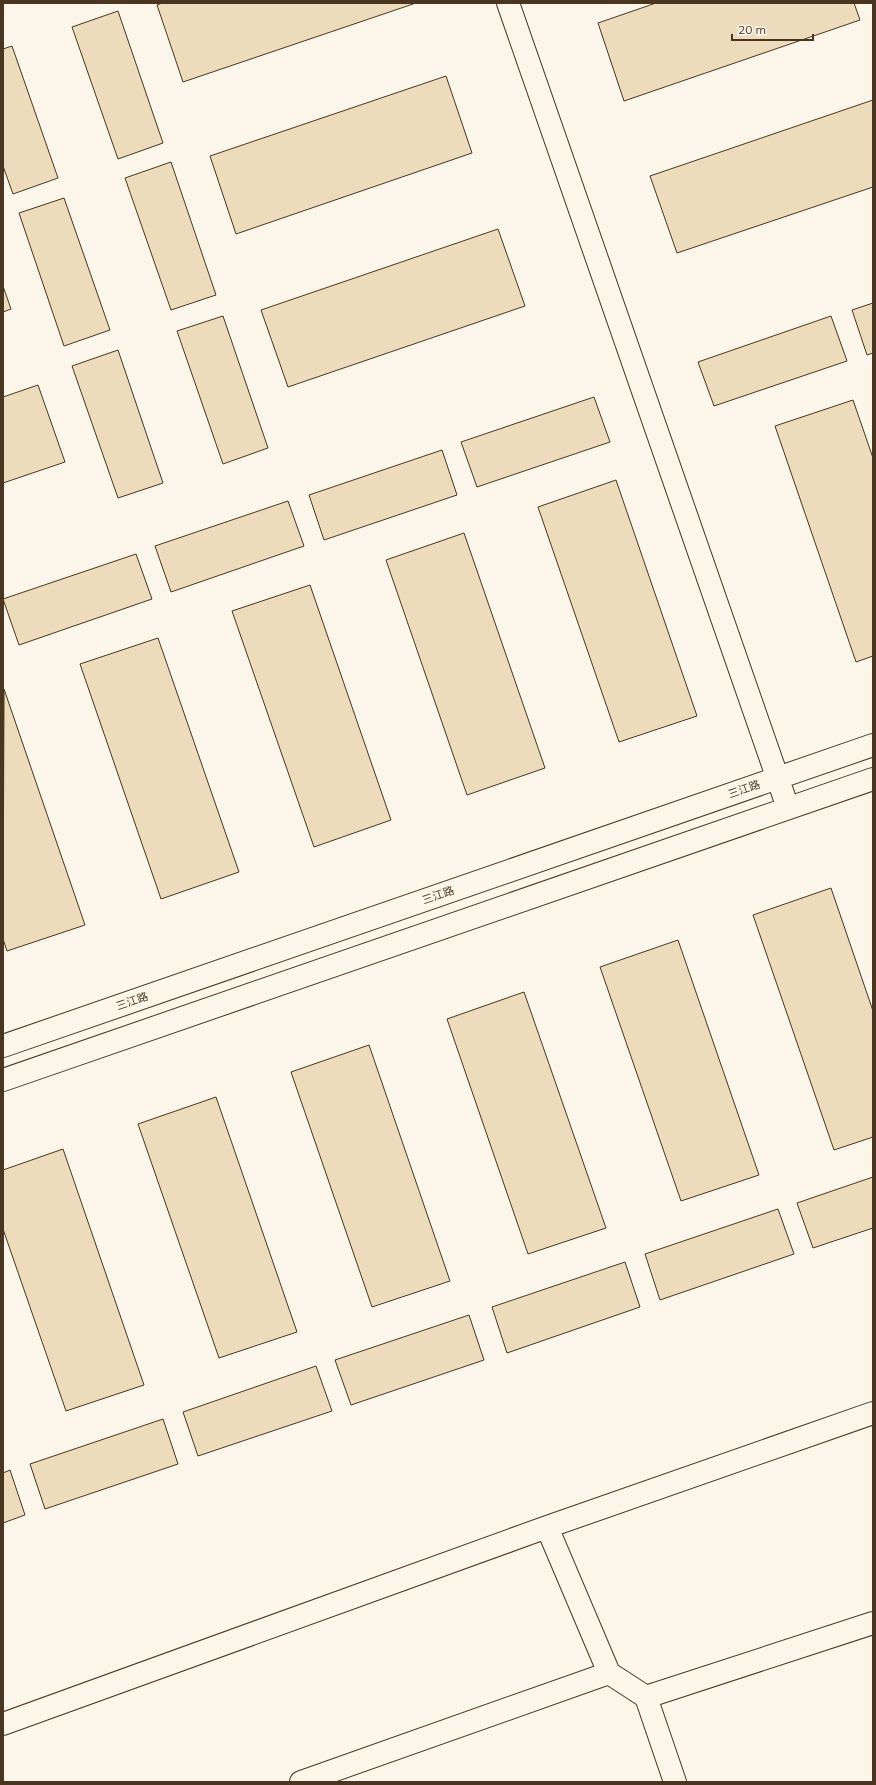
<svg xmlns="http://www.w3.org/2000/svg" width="876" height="1785" viewBox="0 0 876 1785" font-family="Mulish,'Noto Sans SC',sans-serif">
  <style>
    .building { fill: #ecdcbc; stroke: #4a3520 }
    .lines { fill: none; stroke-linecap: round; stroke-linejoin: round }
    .street-casing { stroke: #4a3520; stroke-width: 24 }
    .street { stroke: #fbf6e9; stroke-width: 22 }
    .labels { text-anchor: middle; stroke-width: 3; stroke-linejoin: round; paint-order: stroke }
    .street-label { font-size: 11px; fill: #4a3520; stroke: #fbf6e9 }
  </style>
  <rect width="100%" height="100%" fill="#fbf6e9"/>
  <path class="building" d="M 162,3 L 416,3 L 183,82 L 157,5 Z
    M 656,3 L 854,3 L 860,20 L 624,101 L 598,23 Z
    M 118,11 L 163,143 L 118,159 L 72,27 Z
    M 12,46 L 58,178 L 13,194 L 3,166 L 3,49 Z
    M 446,76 L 472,153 L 236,234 L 210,156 Z
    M 873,100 L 873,187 L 677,253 L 650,176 Z
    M 171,162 L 216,295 L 171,310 L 125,178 Z
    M 64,198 L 110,330 L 64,346 L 19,213 Z
    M 498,229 L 525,306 L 288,387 L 261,310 Z
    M 3,286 L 11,309 L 3,312 Z
    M 873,303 L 873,353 L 867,355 L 852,310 Z
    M 223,316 L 268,448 L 223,464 L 177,331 Z
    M 831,316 L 847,361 L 714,406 L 698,362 Z
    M 118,350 L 163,483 L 118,498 L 72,366 Z
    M 38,385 L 65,462 L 3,483 L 3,397 Z
    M 594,397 L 610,442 L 477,487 L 461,442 Z
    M 853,400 L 873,458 L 873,656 L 856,662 L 775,426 Z
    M 442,450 L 457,495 L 324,540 L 309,495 Z
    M 616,480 L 697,716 L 619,742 L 538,507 Z
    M 288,501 L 304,546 L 171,592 L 155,546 Z
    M 464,533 L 545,768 L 467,795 L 386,560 Z
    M 136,554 L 152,599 L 19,645 L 3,599 Z
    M 310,585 L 391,820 L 314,847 L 232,611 Z
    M 158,638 L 239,872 L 161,899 L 80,664 Z
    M 4,689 L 85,925 L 7,951 L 3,939 Z
    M 831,888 L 873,1011 L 873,1137 L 834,1150 L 753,915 Z
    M 678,940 L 759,1175 L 681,1201 L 600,967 Z
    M 524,992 L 606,1228 L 528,1254 L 447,1019 Z
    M 369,1045 L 450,1281 L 372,1307 L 291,1072 Z
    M 216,1097 L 297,1332 L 219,1358 L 138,1124 Z
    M 63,1149 L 144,1385 L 66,1411 L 3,1229 L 3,1170 Z
    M 873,1177 L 873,1228 L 813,1248 L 797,1203 Z
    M 778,1209 L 794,1254 L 660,1300 L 645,1254 Z
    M 625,1262 L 640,1307 L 507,1353 L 492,1307 Z
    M 469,1315 L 484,1360 L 351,1405 L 335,1360 Z
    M 316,1366 L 332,1411 L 198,1456 L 183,1412 Z
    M 163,1419 L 178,1464 L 45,1509 L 30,1464 Z
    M 10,1470 L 25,1515 L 3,1523 L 3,1473 Z"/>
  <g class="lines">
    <g class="street-casing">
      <path id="street" d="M 508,3 L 788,808
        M 3,1046 L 873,745
        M 3,1080 L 873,779
        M 547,1527 L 609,1673 L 646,1697 L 675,1782
        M 646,1697 L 873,1623
        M 3,1724 L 547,1527 L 873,1413
        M 301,1782 L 609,1673"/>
    </g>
    <use href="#street" class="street"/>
  </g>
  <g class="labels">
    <g class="street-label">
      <text transform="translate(744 789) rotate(-19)" y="4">三江路</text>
      <text transform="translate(438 895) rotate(-19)" y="4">三江路</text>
      <text transform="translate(132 1001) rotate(-19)" y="4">三江路</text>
    </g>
  </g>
  <rect width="876" height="1785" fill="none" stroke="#4a3520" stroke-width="8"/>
  <path d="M732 34v6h81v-6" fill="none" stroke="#4a3520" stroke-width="2"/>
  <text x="738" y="34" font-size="12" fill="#4a3520" stroke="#fbf6e9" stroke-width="3" paint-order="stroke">20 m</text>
</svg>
